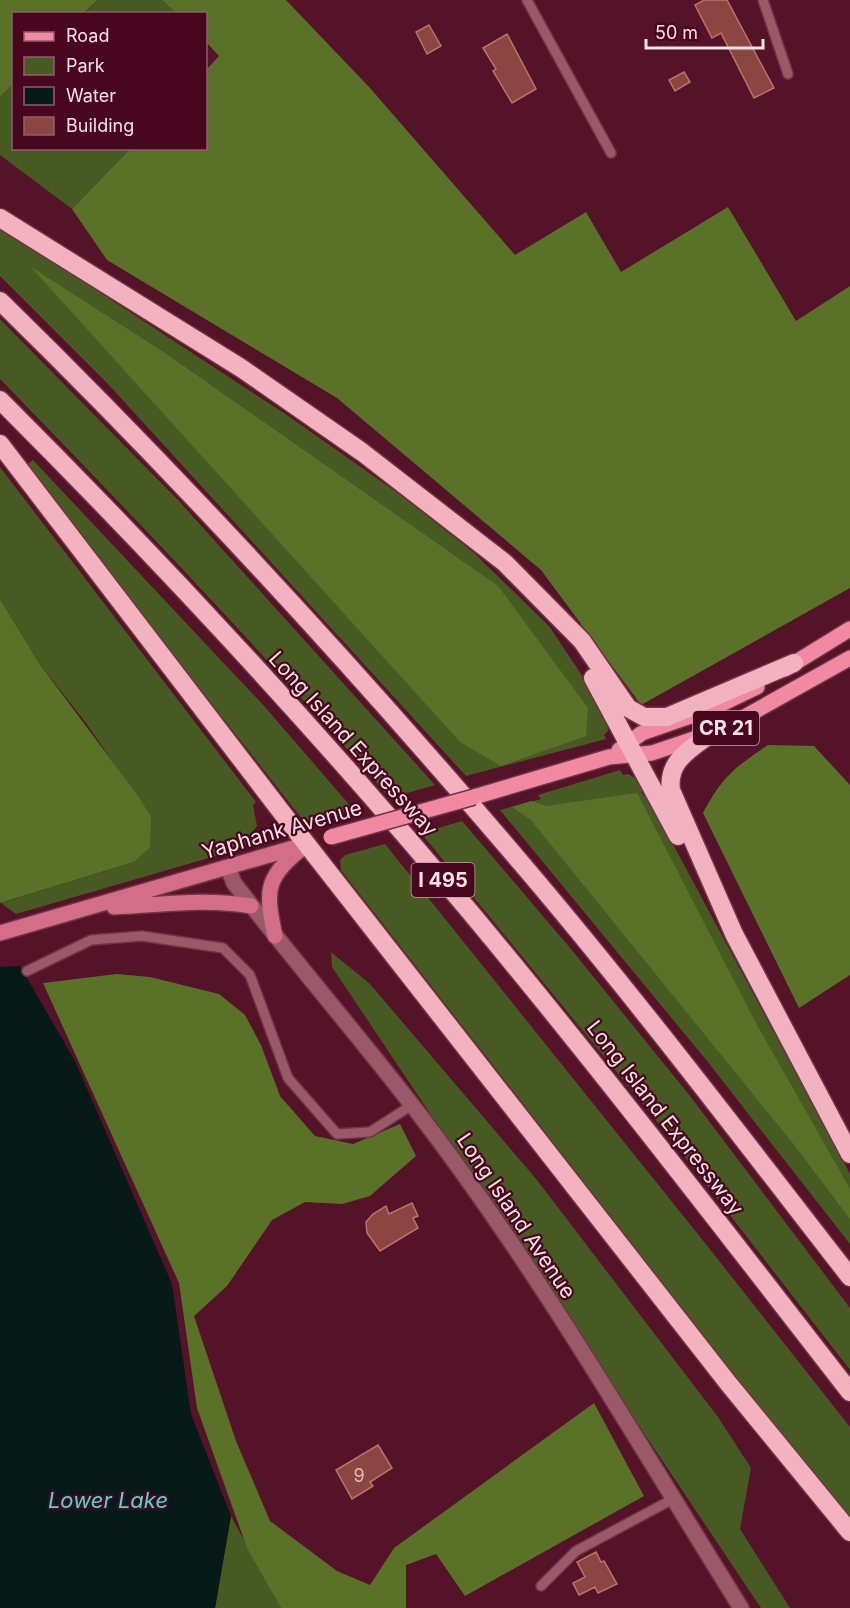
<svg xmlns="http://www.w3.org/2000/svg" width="850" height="1608" viewBox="0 0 850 1608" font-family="Inter,sans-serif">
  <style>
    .green { fill: #475a22 }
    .forest { fill: #5a7227 }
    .water { fill: #061a18 }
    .building { fill: #8c4641; stroke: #bd726c; stroke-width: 1.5 }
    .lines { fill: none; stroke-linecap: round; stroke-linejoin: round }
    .service-casing { stroke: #6f3446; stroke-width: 12 }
    .tertiary-casing { stroke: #6f3446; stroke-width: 18 }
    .secondary-casing { stroke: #6f3446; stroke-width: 18 }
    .primary-casing { stroke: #6f3446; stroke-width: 18 }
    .motorway-casing { stroke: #6f3446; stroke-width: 21 }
    .service { stroke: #995968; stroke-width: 9 }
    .tertiary { stroke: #995968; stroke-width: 15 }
    .secondary { stroke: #d46d87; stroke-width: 15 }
    .primary { stroke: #f289a2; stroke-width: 15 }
    .motorway { stroke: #f3b2bf; stroke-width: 18 }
    .primary-bridge-casing { stroke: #6f3446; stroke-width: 18; stroke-linecap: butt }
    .primary-bridge { stroke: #f289a2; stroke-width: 15 }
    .labels { text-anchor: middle; stroke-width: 4.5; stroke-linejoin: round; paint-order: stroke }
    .number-label { font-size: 18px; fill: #dfbbbd }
    .shield { fill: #48071f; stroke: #c5a0aa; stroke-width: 1.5 }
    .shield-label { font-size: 20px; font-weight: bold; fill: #fbe2e6 }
    .street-label { font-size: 21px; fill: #fbe2e6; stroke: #48071f }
    .water-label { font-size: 22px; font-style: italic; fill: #3fdece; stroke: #48071f }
  </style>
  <rect width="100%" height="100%" fill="#541328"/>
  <path class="green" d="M 98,0 L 162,0 L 176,13 L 84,14 Z
    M 13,84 L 14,148 L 130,149 L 72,209 L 0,155 L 0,97 Z
    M 0,227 L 287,415 L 399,494 L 473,552 L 549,626 L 597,698 L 610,723 L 607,724 L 608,731 L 604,735 L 606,739 L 466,776 L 108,384 L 0,276 Z
    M 0,319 L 178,500 L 435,785 L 390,798 C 265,654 133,516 0,379 Z
    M 33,460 L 265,707 L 353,809 L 312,822 L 303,820 L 25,466 Z
    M 0,467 L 256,802 L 253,805 L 257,826 L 248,838 L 250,843 L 219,855 L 16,914 L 1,903 L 134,862 L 151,818 L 86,723 L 39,663 L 0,599 Z
    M 620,770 L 623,775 L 628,774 L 635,778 L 638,776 L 645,788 L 641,792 L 652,805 L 850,1174 L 850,1244 L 707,1061 L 500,810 L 541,799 L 538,795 Z
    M 462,821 L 571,949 L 690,1096 L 850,1308 L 850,1370 L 660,1125 L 421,833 Z
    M 385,844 L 705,1243 L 850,1427 L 850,1518 L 819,1484 L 341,870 L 340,860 L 345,855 Z
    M 331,952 L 370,984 L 537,1180 L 718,1417 L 751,1468 L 740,1529 L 790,1608 L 761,1608 L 332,967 Z
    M 231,1516 L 281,1608 L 215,1608 Z"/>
  <path class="forest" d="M 0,0 L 98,0 L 84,13 L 14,14 L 13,84 L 0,97 Z
    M 162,0 L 286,0 L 370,88 L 515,255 L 586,212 L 621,272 L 728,207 L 796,321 L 850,286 L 850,588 L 641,705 L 541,570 L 337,398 L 107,260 L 72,209 L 130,149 L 206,148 L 206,70 L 219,56 L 206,42 L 206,14 L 176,13 Z
    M 31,267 L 165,353 L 498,586 L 588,708 L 586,736 L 501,766 L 460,742 Z
    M 0,599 L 39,663 L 138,796 L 151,817 L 150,847 L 134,862 L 0,903 Z
    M 768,745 L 814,746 L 850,785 L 850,975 L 799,1008 L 703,813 C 722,777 735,767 768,745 Z
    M 637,793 L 757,1025 L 850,1189 L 850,1219 L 795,1146 L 530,819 L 512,807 L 531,801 L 546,806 Z
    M 117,974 L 150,977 L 219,994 L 245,1015 L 261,1045 L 280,1096 L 315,1136 L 353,1144 L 400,1124 L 416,1156 L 370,1196 L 342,1204 L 305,1202 L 272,1220 L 227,1286 L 194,1316 L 236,1441 L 270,1521 L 337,1571 L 370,1585 L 394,1548 L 594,1403 L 644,1496 L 465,1596 L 436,1554 L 406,1565 L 406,1608 L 281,1608 L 247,1548 L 197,1408 L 179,1283 L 43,983 Z"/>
  <path class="water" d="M 20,966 L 75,1061 L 172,1284 L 191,1414 L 231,1516 L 215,1608 L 0,1608 L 0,967 Z"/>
  <path class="building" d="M 704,0 L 727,0 L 774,88 L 754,98 L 721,33 L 712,38 L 695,5 Z
    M 429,25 L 441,46 L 427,54 L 416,32 Z
    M 507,34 L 536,89 L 512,103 L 493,71 L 496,69 L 483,48 Z
    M 684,72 L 690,82 L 675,91 L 669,80 Z
    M 412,1203 L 418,1216 L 413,1218 L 418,1228 L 380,1251 L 367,1233 L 366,1222 L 373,1214 L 386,1206 L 389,1214 Z
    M 378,1445 L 392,1468 L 370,1482 L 373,1486 L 352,1499 L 336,1470 Z
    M 596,1552 L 601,1562 L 604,1561 L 617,1584 L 598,1593 L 595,1587 L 579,1595 L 573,1583 L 585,1577 L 577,1562 Z"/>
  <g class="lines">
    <g class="service-casing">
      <path id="service" d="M 527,0 L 611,153
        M 763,0 L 788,74
        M 27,971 L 91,940 L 142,936 L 223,948 L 250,975 L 288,1078 L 337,1134 L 370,1132 L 412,1105
        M 541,1586 L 576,1551 L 673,1499"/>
    </g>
    <g class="tertiary-casing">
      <path id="tertiary" d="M 228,868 L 234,883 C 311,983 395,1077 467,1179 C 566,1317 651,1464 741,1608"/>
    </g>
    <g class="secondary-casing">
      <path id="secondary" d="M 114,907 C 161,905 205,898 251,906
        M 0,933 L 307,844
        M 275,936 C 266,893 264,879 300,850"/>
    </g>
    <g class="primary-casing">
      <path id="primary" d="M 785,669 L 850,629
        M 619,750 L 642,733 L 711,709 L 757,687
        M 474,797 L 609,757 L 652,753 L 723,729 L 850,658"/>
    </g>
    <g class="motorway-casing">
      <path id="motorway" d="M 0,218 L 241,368 L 362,452 L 505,563 L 582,641 L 628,708 L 644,717 L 667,717 L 794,663
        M 0,301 C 183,480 356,669 522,864 C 636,998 742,1138 850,1277
        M 0,400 C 164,564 322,735 471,913 C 601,1069 725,1231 850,1392
        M 0,444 L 283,814 L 728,1383 L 850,1532
        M 593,678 L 678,836
        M 709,735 C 689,750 667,762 671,790 L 734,934 L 850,1154"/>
    </g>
    <use href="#service" class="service"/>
    <use href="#tertiary" class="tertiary"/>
    <use href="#secondary" class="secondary"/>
    <use href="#primary" class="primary"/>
    <use href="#motorway" class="motorway"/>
    <g class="primary-bridge-casing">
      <path id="primary-bridge" d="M 331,837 L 474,797"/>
    </g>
    <use href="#primary-bridge" class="primary-bridge"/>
  </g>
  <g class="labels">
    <g class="number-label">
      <text x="359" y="1482">9</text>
    </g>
    <g class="shield">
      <rect x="693" y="711" width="66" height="34" rx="4.5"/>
      <rect x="411.5" y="863" width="63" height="34" rx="4.5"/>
    </g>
    <g class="shield-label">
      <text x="726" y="735">CR 21</text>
      <text x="443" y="887">I 495</text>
    </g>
    <g class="street-label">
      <text transform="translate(353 744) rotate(48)" y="7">Long Island Expressway</text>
      <text transform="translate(282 830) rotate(-16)" y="7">Yaphank Avenue</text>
      <text transform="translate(665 1118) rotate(52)" y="7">Long Island Expressway</text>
      <text transform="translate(516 1216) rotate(56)" y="7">Long Island Avenue</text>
    </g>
    <g class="water-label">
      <text x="108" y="1508">Lower Lake</text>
    </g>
  </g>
  <rect x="12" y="12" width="195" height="138" fill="#48071f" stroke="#905f6f" stroke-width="1.5"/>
  <rect x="24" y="32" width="30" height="9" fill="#f289a2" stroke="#905f6f" stroke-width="1.5"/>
  <text x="66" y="42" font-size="18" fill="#fbe2e6">Road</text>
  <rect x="24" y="57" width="30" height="18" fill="#475a22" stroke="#905f6f" stroke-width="1.5"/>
  <text x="66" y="72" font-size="18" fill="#fbe2e6">Park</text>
  <rect x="24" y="87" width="30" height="18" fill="#061a18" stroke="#905f6f" stroke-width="1.5"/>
  <text x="66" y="102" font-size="18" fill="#fbe2e6">Water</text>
  <rect x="24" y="117" width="30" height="18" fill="#8c4641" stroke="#905f6f" stroke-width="1.5"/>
  <text x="66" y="132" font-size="18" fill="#fbe2e6">Building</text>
  <path d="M646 39v9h117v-9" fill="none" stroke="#fbe2e6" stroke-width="3"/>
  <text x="655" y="39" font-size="18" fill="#fbe2e6" stroke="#48071f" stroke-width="4.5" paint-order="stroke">50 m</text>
</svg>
